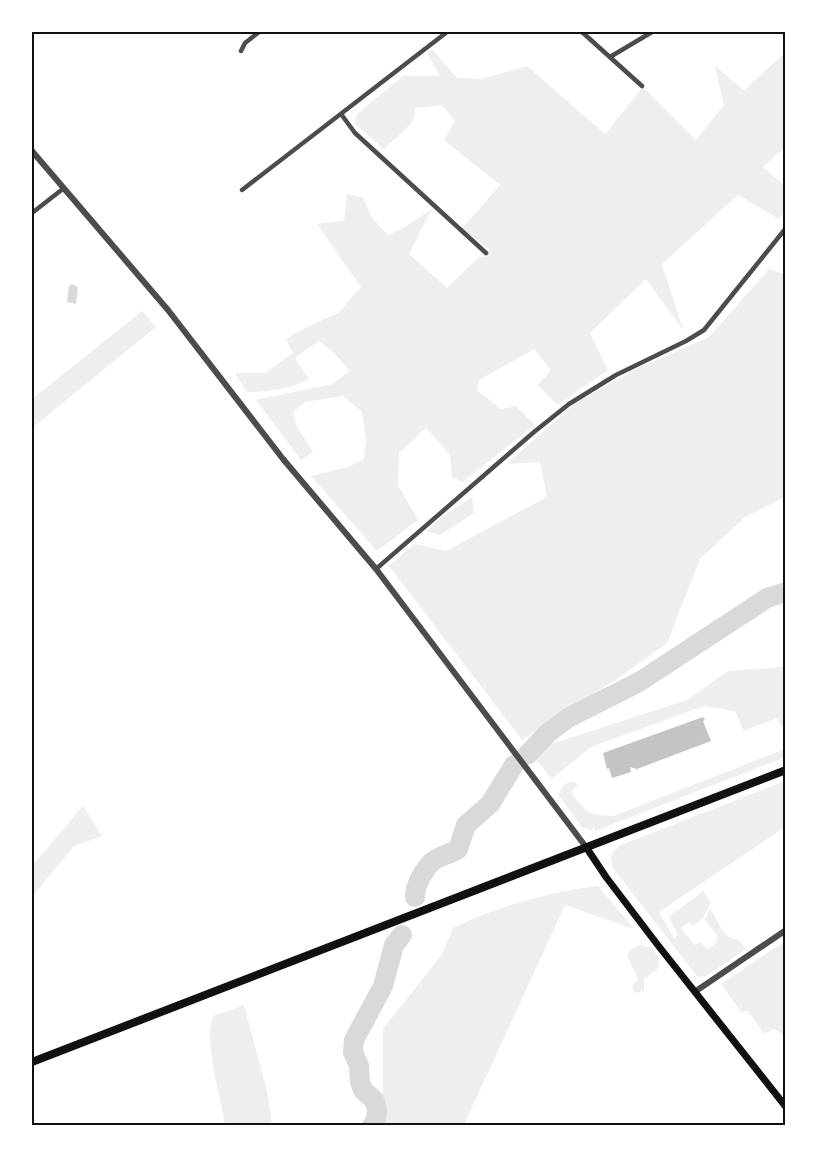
<svg xmlns="http://www.w3.org/2000/svg" width="817" height="1157" viewBox="0 0 817 1157" font-family="'Playfair Display',serif">
  <style>
    .green { fill: #eee }
    .water { fill: #d9d9d9 }
    .lines { fill: none; stroke-linecap: round; stroke-linejoin: round }
    .river { stroke: #d9d9d9; stroke-width: 20 }
    .building { fill: #c4c4c4 }
    .minor { stroke: #4c4c4c; stroke-width: 4.5 }
    .tertiary { stroke: #4c4c4c; stroke-width: 6 }
    .secondary { stroke: #111; stroke-width: 7 }
    .primary { stroke: #111; stroke-width: 8 }
    .neatline { fill: none; stroke: #111; stroke-width: 2 }
  </style>
  <rect width="100%" height="100%" fill="#fff"/>
  <path class="green" d="M 432,49 L 457,78 L 481,79 L 527,66 L 605,134 L 643,87 L 696,140 L 724,105 L 715,66 L 744,90 L 785,53 L 785,147 L 763,167 L 785,186 L 785,212 L 779,219 L 738,195 L 662,264 L 683,330 L 646,279 L 590,333 L 608,370 L 557,405 L 538,385 L 551,370 L 534,349 L 479,380 L 477,390 L 501,409 L 516,406 L 535,425 L 463,482 L 452,477 L 450,455 L 426,428 L 399,453 L 398,485 L 418,520 L 377,551 L 311,476 L 348,467 L 364,459 L 366,440 L 362,412 L 343,396 L 305,402 L 293,412 L 297,427 L 313,452 L 301,460 L 256,400 L 332,384 L 350,371 L 336,355 L 319,341 L 297,356 L 296,360 L 309,379 C 291,389 267,392 247,392 L 235,373 L 265,373 L 293,353 L 286,339 L 303,329 L 338,313 L 361,287 L 317,224 L 344,221 L 347,194 L 363,198 L 372,218 L 388,235 L 405,227 L 432,209 L 409,254 L 447,288 L 478,258 L 485,257 L 490,250 L 462,229 L 500,185 L 444,140 L 455,121 L 442,105 L 416,108 L 412,123 L 384,149 L 355,124 L 356,115 L 403,76 L 440,76 L 427,53 Z
    M 769,269 L 785,274 L 785,497 L 745,517 L 700,559 L 667,643 L 620,677 L 522,740 L 389,566 L 414,544 L 446,551 L 547,497 L 540,462 L 507,464 L 575,403 L 634,370 L 709,337 Z
    M 142,311 L 156,327 L 32,428 L 32,399 Z
    M 472,497 L 474,513 L 440,535 L 428,532 L 428,530 L 442,517 Z
    M 785,667 L 785,725 L 781,727 L 777,718 L 744,731 L 735,711 L 704,706 L 591,747 L 552,779 L 533,756 L 542,747 L 687,700 L 728,671 Z
    M 785,749 L 785,757 L 595,831 L 594,827 L 592,829 L 593,831 L 582,827 L 559,796 C 559,787 568,780 576,783 L 578,785 L 571,792 C 587,813 587,815 614,816 Z
    M 785,781 L 785,827 L 659,912 L 674,938 L 678,935 L 669,917 L 703,891 L 711,903 L 703,918 L 693,926 L 689,922 L 681,928 L 686,935 L 687,935 L 695,945 L 700,942 L 708,949 L 718,941 L 716,938 L 718,936 L 705,920 L 710,908 C 719,921 722,939 739,940 L 746,949 L 706,976 L 697,976 L 612,867 L 611,856 L 613,856 L 612,853 L 621,845 Z
    M 83,806 L 102,836 L 74,846 L 32,897 L 32,866 Z
    M 598,886 L 634,929 L 565,905 L 464,1125 L 383,1125 L 383,1029 L 442,954 L 453,928 C 500,906 547,892 598,886 Z
    M 785,941 L 785,1036 L 774,1029 L 764,1034 L 748,1011 L 741,1012 L 721,984 Z
    M 640,945 L 652,948 L 659,958 L 658,969 L 644,979 L 644,991 L 635,993 L 632,986 L 638,979 L 627,956 L 630,950 Z
    M 244,1005 L 268,1095 L 272,1125 L 225,1125 C 221,1097 203,1041 213,1016 Z"/>
  <path class="water" d="M 72,284 L 78,287 L 76,304 L 67,302 L 69,286 Z"/>
  <g class="lines">
    <path class="river" d="M 527,755 L 548,733 L 568,718 L 639,682 L 767,598 L 786,592
      M 415,897 C 415,885 425,866 436,859 C 443,855 451,854 458,849 L 466,825 L 490,804 L 514,765
      M 372,1126 L 376,1119 L 377,1109 L 374,1100 L 363,1090 L 360,1082 L 359,1066 L 353,1052 L 354,1040 L 383,986 L 394,945 L 402,935"/>
  </g>
  <path class="building" d="M 703,717 L 705,720 L 703,721 L 711,741 L 637,769 L 630,767 L 631,772 L 612,778 L 609,768 L 607,769 L 603,753 Z"/>
  <g class="lines">
    <path class="minor" d="M 582,32 L 642,86
      M 241,51 L 245,43 L 259,32
      M 610,57 L 652,32
      M 341,114 L 355,133 L 486,253
      M 242,190 L 447,32
      M 32,213 L 64,188
      M 376,569 L 534,432 L 569,404 L 616,375 L 686,341 L 704,330 L 786,228"/>
    <path class="tertiary" d="M 32,151 L 168,310 L 283,459 L 376,569 L 586,847
      M 696,991 L 786,930"/>
    <path class="secondary" d="M 586,847 L 606,877 L 657,944 L 786,1107"/>
    <path class="primary" d="M 32,1062 L 786,770"/>
  </g>
  <rect width="817" height="1157" fill="none" stroke="#ffffff" stroke-width="66"/>
  <rect x="33" y="33" width="751" height="1091" class="neatline"/>
</svg>
